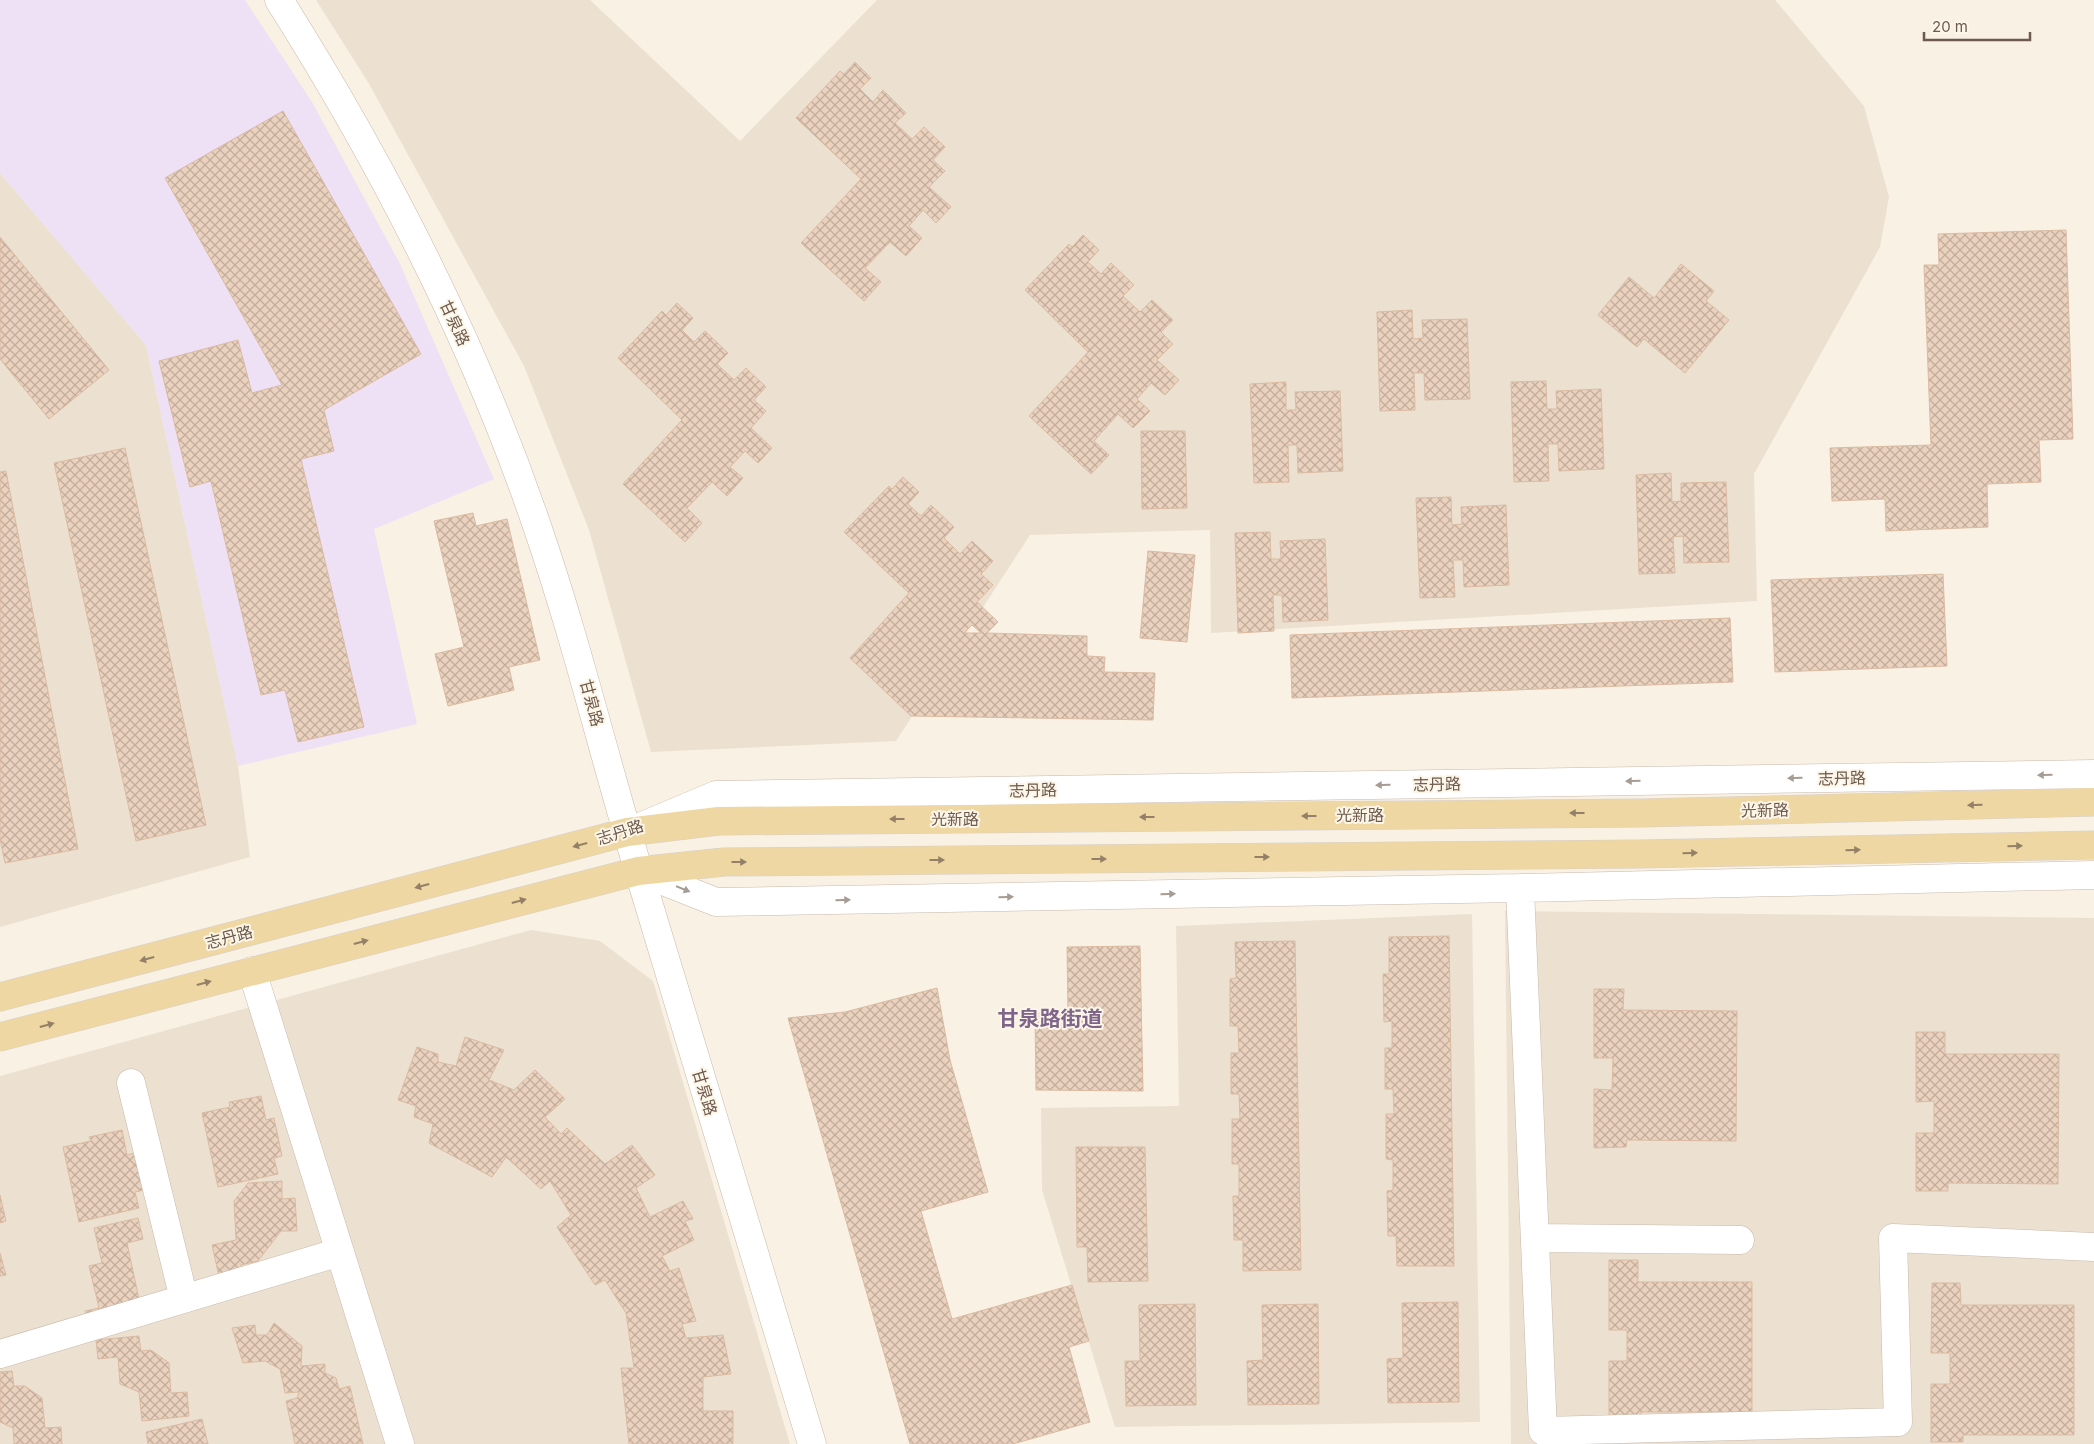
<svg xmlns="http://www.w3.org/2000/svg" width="2094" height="1444" viewBox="0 0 2094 1444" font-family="Inter,'Noto Sans SC',sans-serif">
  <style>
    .residential { fill: #ece1d1 }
    .education { fill: #eee0f5 }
    .building { fill: url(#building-cross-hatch); stroke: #dbbaa1; fill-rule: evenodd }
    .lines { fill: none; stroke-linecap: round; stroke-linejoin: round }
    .minor-casing { stroke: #c8b9ac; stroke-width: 29 }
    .major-casing { stroke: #d6d1cd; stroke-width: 29 }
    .minor { stroke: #fff; stroke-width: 28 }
    .major { stroke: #efd7a3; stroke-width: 28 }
    .oneway { fill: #a79c94 }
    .oneway2 { fill: #948067 }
    .labels { text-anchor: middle; stroke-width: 4; stroke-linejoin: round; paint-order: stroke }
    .street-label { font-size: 16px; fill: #6d5a4d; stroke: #fcf6e9 }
    .district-label { font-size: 21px; font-weight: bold; fill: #7f658a; stroke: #fcf6e9 }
  </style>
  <defs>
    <pattern id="building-cross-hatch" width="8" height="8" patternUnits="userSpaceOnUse" patternTransform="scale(1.25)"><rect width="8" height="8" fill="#ead2be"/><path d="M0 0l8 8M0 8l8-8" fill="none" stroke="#c2ad9d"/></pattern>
  </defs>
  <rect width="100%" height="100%" fill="#f9f1e3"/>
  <path class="residential" d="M 316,0 L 590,0 L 740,141 L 877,0 L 1775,0 L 1864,106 L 1889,197 L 1880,247 L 1754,474 L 1757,601 L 1211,633 L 1210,530 L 1030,535 L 896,741 L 651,752 L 589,530 L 524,366 L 368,82 Z
    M 0,173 L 146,345 L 238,766 L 250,857 L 0,927 Z
    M 1505,911 L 2094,918 L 2094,1444 L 1511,1444 Z
    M 1472,914 L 1480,1422 L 1115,1427 L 1042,1190 L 1041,1108 L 1179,1106 L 1176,926 Z
    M 531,930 L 600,941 L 653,981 L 790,1444 L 0,1444 L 0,1076 Z"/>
  <path class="education" d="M 0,0 L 245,0 L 312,102 L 399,262 L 494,479 L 374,529 L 417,724 L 238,766 L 146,345 L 0,173 Z"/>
  <path class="building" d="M 855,62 L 871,78 L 860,89 L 873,102 L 883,90 L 906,113 L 895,123 L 912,139 L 924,127 L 945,147 L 933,160 L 945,171 L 929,187 L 951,207 L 936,223 L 923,210 L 909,226 L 922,238 L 906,256 L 890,242 L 865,268 L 881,282 L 864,301 L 801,243 L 861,179 L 796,118 L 840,71 L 844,74 Z
    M 283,111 L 421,354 L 324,410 L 334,451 L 301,459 L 364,727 L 298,742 L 285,690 L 261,695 L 211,481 L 190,487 L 159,361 L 238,340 L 252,393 L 282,385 L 165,178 Z
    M 2066,230 L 2073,439 L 2039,440 L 2041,482 L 1987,484 L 1988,527 L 1886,531 L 1885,499 L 1832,501 L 1830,448 L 1931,445 L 1924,265 L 1939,265 L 1938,234 Z
    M 1083,235 L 1099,250 L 1088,262 L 1101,274 L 1111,263 L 1134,285 L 1123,296 L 1140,312 L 1152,300 L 1173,320 L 1161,332 L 1173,344 L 1157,360 L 1179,380 L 1165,395 L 1151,383 L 1137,399 L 1150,411 L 1133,428 L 1118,414 L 1094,441 L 1109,455 L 1091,474 L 1029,416 L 1088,352 L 1025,290 L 1069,244 L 1072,247 Z
    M 0,237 L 109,370 L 49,419 L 0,359 Z
    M 1681,264 L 1714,291 L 1706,301 L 1729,320 L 1685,373 L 1644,339 L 1637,347 L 1598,315 L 1629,277 L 1654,298 Z
    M 677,303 L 693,318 L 682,330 L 694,342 L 705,331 L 728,353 L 717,364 L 734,380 L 746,368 L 766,387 L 754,400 L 766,411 L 751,428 L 772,448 L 758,463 L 745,451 L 730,467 L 743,478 L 727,496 L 712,482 L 687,508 L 702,523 L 685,542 L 623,484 L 682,420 L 618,358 L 662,311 L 666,315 Z
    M 1412,310 L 1413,339 L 1423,338 L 1422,320 L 1467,319 L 1470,399 L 1425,400 L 1424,373 L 1414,373 L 1415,410 L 1380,411 L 1377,312 Z
    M 1546,381 L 1547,409 L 1557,409 L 1556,391 L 1601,389 L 1604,469 L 1559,471 L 1558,444 L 1548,444 L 1549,481 L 1514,482 L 1511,382 Z
    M 1286,382 L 1286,410 L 1296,410 L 1295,392 L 1340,391 L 1343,471 L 1298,473 L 1297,445 L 1288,445 L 1289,482 L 1254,483 L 1250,384 Z
    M 1141,431 L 1185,431 L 1187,508 L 1142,509 Z
    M 125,448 L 206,825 L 136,841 L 54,463 Z
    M 6,471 L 78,849 L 5,863 L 0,839 L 0,472 Z
    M 1671,473 L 1672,502 L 1681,501 L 1681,483 L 1726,482 L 1729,562 L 1684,563 L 1683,536 L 1673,537 L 1675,573 L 1639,574 L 1636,475 Z
    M 903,477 L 919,492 L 908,504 L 921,516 L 931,505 L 954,527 L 944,538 L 960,554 L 972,541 L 993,561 L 981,574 L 993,585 L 977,602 L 998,622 L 987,633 L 1087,636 L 1087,656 L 1105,657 L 1104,672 L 1155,673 L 1153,720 L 911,716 L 850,658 L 909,593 L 844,532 L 889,486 L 892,489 ZM 972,625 L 981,633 L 964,633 Z
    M 1451,497 L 1452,525 L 1462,524 L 1461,507 L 1506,505 L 1509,585 L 1464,587 L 1463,560 L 1453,560 L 1455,597 L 1420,598 L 1416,498 Z
    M 473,513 L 476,526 L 507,519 L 540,660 L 509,667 L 514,690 L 448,706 L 435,654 L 464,647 L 434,521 Z
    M 1270,532 L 1271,559 L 1281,559 L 1280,541 L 1325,539 L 1328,620 L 1283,622 L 1282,595 L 1273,595 L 1274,631 L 1238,633 L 1235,533 Z
    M 1148,551 L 1195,555 L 1187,642 L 1140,638 Z
    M 1943,574 L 1947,666 L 1775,672 L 1771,580 Z
    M 1730,618 L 1733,682 L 1292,698 L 1290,635 Z
    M 1449,936 L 1454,1266 L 1397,1266 L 1396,1236 L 1388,1236 L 1387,1191 L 1393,1190 L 1393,1160 L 1386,1159 L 1386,1114 L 1394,1114 L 1393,1089 L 1385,1089 L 1385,1048 L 1392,1048 L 1392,1021 L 1384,1022 L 1383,974 L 1389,974 L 1389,937 Z
    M 1295,941 L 1301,1270 L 1243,1271 L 1243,1240 L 1234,1240 L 1233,1196 L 1239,1196 L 1239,1164 L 1232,1164 L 1232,1119 L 1240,1119 L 1239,1094 L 1231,1094 L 1231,1053 L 1239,1053 L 1238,1026 L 1230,1026 L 1230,979 L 1236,978 L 1235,942 Z
    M 1140,946 L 1143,1091 L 1036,1090 L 1035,1013 L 1068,1012 L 1067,947 Z
    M 937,988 L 950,1060 L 988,1192 L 921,1211 L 952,1319 L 1072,1285 L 1089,1341 L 1069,1347 L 1090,1422 L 1013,1444 L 910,1444 L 788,1018 L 845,1012 Z
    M 1594,989 L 1624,989 L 1623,1010 L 1737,1011 L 1736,1141 L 1627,1140 L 1626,1147 L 1594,1148 L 1594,1089 L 1612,1090 L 1613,1058 L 1594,1058 Z
    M 1916,1032 L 1945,1032 L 1945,1054 L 2059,1054 L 2058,1184 L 1948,1183 L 1948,1191 L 1916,1191 L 1916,1133 L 1934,1133 L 1934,1101 L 1916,1102 Z
    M 465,1037 L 504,1050 L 489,1080 L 514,1090 L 535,1070 L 565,1099 L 545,1117 L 561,1134 L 567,1128 L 605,1164 L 632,1145 L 655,1175 L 636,1188 L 650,1217 L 683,1201 L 693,1219 L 685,1221 L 694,1240 L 662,1256 L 670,1271 L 679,1268 L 696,1321 L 682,1324 L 686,1338 L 723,1335 L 731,1374 L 703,1377 L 703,1411 L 733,1411 L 733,1444 L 629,1444 L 621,1368 L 634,1368 L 626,1313 L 605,1280 L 595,1285 L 557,1227 L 571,1215 L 550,1181 L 541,1189 L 506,1157 L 492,1177 L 429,1143 L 433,1124 L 414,1117 L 416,1106 L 398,1100 L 417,1047 L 438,1054 L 438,1062 L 456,1066 Z
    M 261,1096 L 266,1120 L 274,1118 L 282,1156 L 274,1158 L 278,1174 L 218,1187 L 202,1113 L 230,1107 L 229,1102 Z
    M 122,1130 L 127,1155 L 135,1153 L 144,1190 L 135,1192 L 139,1208 L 79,1222 L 63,1147 L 91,1141 L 89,1137 Z
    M 1076,1147 L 1145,1147 L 1148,1281 L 1088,1282 L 1087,1247 L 1077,1247 Z
    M 282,1181 L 282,1199 L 295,1198 L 297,1231 L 281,1231 L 258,1261 L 241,1265 L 244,1275 L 220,1281 L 212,1245 L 236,1240 L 234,1201 L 248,1183 Z
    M 0,1195 L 6,1221 L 0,1223 Z
    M 138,1218 L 143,1239 L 127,1243 L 139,1299 L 87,1323 L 85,1311 L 99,1308 L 89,1266 L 102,1263 L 94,1228 Z
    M 0,1253 L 6,1275 L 0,1276 Z
    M 1609,1260 L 1638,1260 L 1638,1282 L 1752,1282 L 1752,1412 L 1641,1412 L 1641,1419 L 1609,1419 L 1609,1361 L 1627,1361 L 1627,1330 L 1609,1330 Z
    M 1932,1283 L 1960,1283 L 1961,1305 L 2074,1305 L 2074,1435 L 1963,1435 L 1963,1442 L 1931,1442 L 1931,1384 L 1950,1384 L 1950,1353 L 1931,1353 Z
    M 1458,1302 L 1459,1402 L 1388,1403 L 1387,1359 L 1403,1358 L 1402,1303 Z
    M 1195,1304 L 1196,1405 L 1126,1406 L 1125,1361 L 1140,1361 L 1139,1305 Z
    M 1318,1304 L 1319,1404 L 1248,1405 L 1247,1361 L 1263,1360 L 1262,1305 Z
    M 274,1323 L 302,1346 L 301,1366 L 325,1364 L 325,1373 L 336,1378 L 339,1389 L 350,1386 L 363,1444 L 295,1444 L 286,1401 L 297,1398 L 299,1392 L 285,1393 L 280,1369 L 265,1361 L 243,1363 L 232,1328 L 255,1325 L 256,1335 L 267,1335 Z
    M 139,1336 L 141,1351 L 151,1350 L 169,1363 L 171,1393 L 187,1392 L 189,1416 L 142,1421 L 139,1392 L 120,1384 L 118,1357 L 98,1359 L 96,1340 Z
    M 12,1371 L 14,1386 L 25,1386 L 42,1398 L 45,1428 L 61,1427 L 62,1444 L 14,1444 L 13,1428 L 0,1422 L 0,1372 Z
    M 202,1419 L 208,1444 L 148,1444 L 146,1432 Z"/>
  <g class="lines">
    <g class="minor-casing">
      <path id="minor" d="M 279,0 C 384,166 475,343 538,529 C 577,642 604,757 639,872 C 696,1062 754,1253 812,1444
        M 640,827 L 716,795 L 2094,774
        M 638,871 L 716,902 L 1520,888 L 2094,875
        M 1520,888 L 1543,1431 L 1898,1422 L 1893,1238 L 2094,1247
        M 252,971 L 400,1444
        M 131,1083 L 184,1299
        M 1535,1238 L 1740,1240
        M 0,1354 L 340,1252"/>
    </g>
    <g class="major-casing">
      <path id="major" d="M 0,997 L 627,832 L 719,821 L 1643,813 L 2094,802
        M 0,1037 L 638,871 L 724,862 L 1641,854 L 2094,845"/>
    </g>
    <use href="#minor" class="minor"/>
    <use href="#major" class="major"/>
  </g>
  <defs><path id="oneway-solid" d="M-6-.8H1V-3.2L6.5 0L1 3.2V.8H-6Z" transform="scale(1.25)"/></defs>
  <g class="oneway">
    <use href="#oneway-solid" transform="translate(2045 775) rotate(179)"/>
    <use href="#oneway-solid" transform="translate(1795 778) rotate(179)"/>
    <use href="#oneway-solid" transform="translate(1633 781) rotate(179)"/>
    <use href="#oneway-solid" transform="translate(1383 785) rotate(179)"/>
    <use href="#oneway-solid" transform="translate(683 889) rotate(22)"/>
    <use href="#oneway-solid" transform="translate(1168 894) rotate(-1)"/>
    <use href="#oneway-solid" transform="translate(1006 897) rotate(-1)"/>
    <use href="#oneway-solid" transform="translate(843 900) rotate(-1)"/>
  </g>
  <g class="oneway2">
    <use href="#oneway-solid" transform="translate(1975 805) rotate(179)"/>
    <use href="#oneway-solid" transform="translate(1577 813) rotate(180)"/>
    <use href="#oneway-solid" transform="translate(1309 816) rotate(180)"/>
    <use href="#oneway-solid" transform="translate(1147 817) rotate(180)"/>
    <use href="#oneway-solid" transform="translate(897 819) rotate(180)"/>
    <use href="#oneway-solid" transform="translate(580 845) rotate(165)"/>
    <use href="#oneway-solid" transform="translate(2015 846) rotate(-1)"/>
    <use href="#oneway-solid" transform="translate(1853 850) rotate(-1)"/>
    <use href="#oneway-solid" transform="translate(1690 853) rotate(-1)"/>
    <use href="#oneway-solid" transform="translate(1262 857)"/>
    <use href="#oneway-solid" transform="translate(1099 859)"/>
    <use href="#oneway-solid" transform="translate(937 860)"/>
    <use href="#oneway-solid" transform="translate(739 862)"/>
    <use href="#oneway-solid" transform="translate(422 886) rotate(165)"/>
    <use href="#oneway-solid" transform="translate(519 901) rotate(-15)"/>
    <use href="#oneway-solid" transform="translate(361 942) rotate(-15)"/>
    <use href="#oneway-solid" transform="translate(147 959) rotate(165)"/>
    <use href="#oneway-solid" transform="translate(204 983) rotate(-15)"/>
    <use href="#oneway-solid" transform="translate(47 1025) rotate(-15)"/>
  </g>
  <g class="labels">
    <g class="street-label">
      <text transform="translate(455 323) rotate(65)" y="6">甘泉路</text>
      <text transform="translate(592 703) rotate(75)" y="6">甘泉路</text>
      <text transform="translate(1842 778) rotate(-1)" y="6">志丹路</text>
      <text transform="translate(1437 784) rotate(-1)" y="6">志丹路</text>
      <text transform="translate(1033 790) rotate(-1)" y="6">志丹路</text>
      <text transform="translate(1765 810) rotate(-1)" y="6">光新路</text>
      <text x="1360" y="821">光新路</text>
      <text x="955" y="825">光新路</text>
      <text transform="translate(620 832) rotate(-18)" y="6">志丹路</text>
      <text transform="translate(229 937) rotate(-15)" y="6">志丹路</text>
      <text transform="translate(705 1092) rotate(73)" y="6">甘泉路</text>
    </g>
    <g class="district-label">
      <text x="1050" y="1026">甘泉路街道</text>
    </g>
  </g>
  <path d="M1924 32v8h106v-8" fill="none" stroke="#6d5a4d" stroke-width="2.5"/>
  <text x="1932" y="32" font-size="15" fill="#6d5a4d" stroke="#fcf6e9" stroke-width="4" paint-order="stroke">20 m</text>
</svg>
